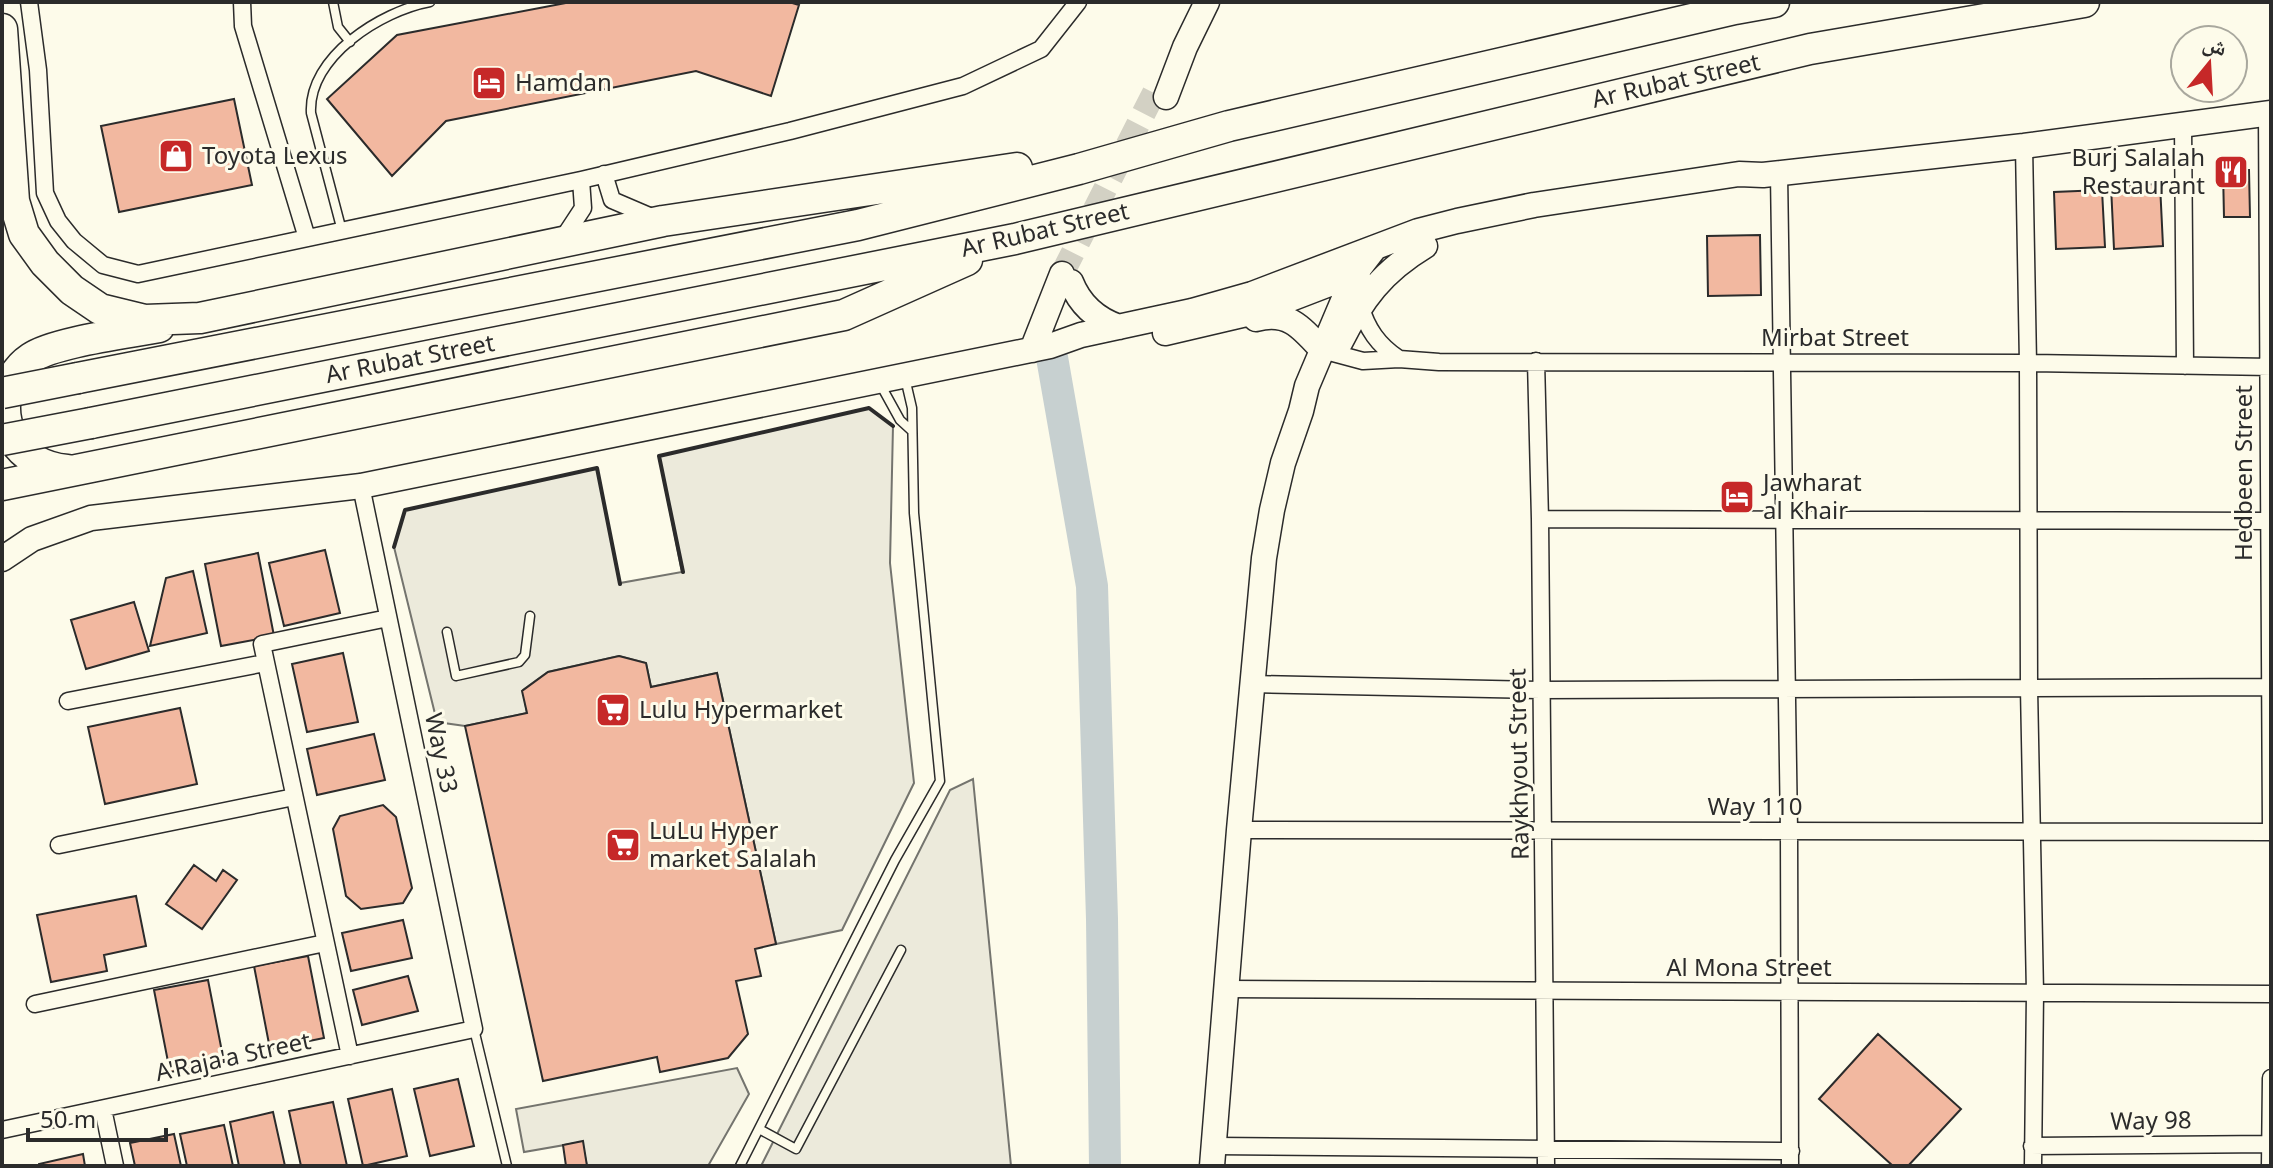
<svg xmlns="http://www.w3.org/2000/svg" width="2273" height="1168" viewBox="0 0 2273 1168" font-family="'Noto Sans','Noto Naskh Arabic',sans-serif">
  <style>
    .parking { fill: #eceadb; stroke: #74746e; stroke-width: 2 }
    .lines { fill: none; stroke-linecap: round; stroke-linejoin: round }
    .river { stroke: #c7d0d0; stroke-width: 32 }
    .building { fill: #f2b8a0; stroke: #2b2b2b; stroke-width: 2 }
    .secondary-tunnel { stroke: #d3d1c4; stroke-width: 24; stroke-dasharray: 24 12; stroke-linecap: butt }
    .lane-casing { stroke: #2b2b2b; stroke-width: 11 }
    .street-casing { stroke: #2b2b2b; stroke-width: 19 }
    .secondary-casing { stroke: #2b2b2b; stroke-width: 27 }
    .highway-casing { stroke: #2b2b2b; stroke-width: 33 }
    .lane { stroke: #fdfbea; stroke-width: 8 }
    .street { stroke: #fdfbea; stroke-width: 16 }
    .secondary { stroke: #fdfbea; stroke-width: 24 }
    .highway { stroke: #fdfbea; stroke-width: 30 }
    .highway-bridge-casing { stroke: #2b2b2b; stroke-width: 33; stroke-linecap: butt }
    .highway-bridge { stroke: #fdfbea; stroke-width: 30 }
    .wall { stroke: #2b2b2b; stroke-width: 4 }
    .labels { text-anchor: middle; stroke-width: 6; stroke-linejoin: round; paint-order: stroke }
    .street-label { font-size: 24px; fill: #2b2b2b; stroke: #fdfbea }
    .poi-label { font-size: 24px; fill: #2b2b2b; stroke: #fdfbea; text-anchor: start }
  </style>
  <rect width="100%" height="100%" fill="#fdfbea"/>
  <path class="parking" d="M 869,408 L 893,426 L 890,563 L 914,783 L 842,930 L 776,944 L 717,673 L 651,687 L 646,663 L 619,656 L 548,672 L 523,690 L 527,713 L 465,726 L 437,722 L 394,547 L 405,510 L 597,468 L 620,583 L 682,572 L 659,456 Z
    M 973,779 L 1011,1166 L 761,1166 L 950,790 Z
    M 737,1068 L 749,1094 L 708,1166 L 587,1166 L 582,1142 L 524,1152 L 516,1109 Z"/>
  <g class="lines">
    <path class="river" d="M 1050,346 L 1092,586 L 1102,919 L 1105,1166"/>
  </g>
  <path class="building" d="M 571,2 L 789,2 L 799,5 L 771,96 L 696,71 L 446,121 L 392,176 L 327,99 L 397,35 Z
    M 234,99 L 252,185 L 119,212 L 101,126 Z
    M 2223,170 L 2249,170 L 2250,217 L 2224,217 Z
    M 2160,184 L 2163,246 L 2114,249 L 2111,186 Z
    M 2102,190 L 2105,247 L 2056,249 L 2054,192 Z
    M 1760,235 L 1761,295 L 1708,296 L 1707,236 Z
    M 325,550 L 340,613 L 284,626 L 269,563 Z
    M 258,553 L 274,636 L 221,646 L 205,564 Z
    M 193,571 L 207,633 L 150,646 L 166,578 Z
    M 134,602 L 149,651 L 86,669 L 71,620 Z
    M 343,653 L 358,722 L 307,732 L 292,664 Z
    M 619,656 L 646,663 L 651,687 L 717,673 L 776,944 L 755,949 L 761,976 L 736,981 L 748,1034 L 728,1058 L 660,1072 L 657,1057 L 543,1081 L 465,726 L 527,713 L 522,691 L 548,672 Z
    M 180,708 L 197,784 L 105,804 L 88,727 Z
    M 374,734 L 385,780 L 317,795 L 307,749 Z
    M 383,805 L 396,817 L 412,888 L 403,903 L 361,909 L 346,896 L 333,829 L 340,816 Z
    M 194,865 L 216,881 L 223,870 L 237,880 L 202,929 L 166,904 Z
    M 136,896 L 146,946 L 104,955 L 107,971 L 51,982 L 37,915 Z
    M 403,920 L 412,958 L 351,971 L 342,933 Z
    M 308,956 L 324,1038 L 270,1049 L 254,966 Z
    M 408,976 L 418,1011 L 362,1025 L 353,990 Z
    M 208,980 L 224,1062 L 170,1072 L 154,990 Z
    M 1878,1034 L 1961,1109 L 1908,1166 L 1893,1166 L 1819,1099 Z
    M 458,1079 L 474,1146 L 430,1156 L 414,1089 Z
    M 392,1089 L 407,1156 L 363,1166 L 348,1099 Z
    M 333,1102 L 347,1166 L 301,1166 L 289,1111 Z
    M 273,1112 L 285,1166 L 239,1166 L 230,1122 Z
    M 224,1125 L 233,1166 L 187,1166 L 180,1134 Z
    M 174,1134 L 181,1166 L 135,1166 L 130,1143 Z
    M 583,1141 L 587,1166 L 566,1166 L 563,1145 Z
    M 83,1154 L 85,1166 L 39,1166 L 39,1164 Z"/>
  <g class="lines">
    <path class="secondary-tunnel" d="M 1062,274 L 1154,93"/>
    <g class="lane-casing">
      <path id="lane" d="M 333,2 L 338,27 L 350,42
        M 342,231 L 311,113 C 308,57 381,11 430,2
        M 879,382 L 900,420 L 912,431
        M 447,632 L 456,676 L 519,662 L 525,655 L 530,616
        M 474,1029 L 507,1166
        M 759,1129 L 796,1149 L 901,950
        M 740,1166 L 895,860 L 940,781 L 914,513 L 912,408 L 905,378"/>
    </g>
    <g class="street-casing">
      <path id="street" d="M 29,2 L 38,70 L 45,193 L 58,221 L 74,241 L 103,265 L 138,274 L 581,180 L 790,131 L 963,86 L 1041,49 L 1078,2
        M 242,2 L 243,26 L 307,238
        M 2267,113 L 2271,832
        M 2183,125 L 2185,366
        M 2024,146 L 2028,363 L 2029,688 L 2035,993 L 2033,1166
        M 604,174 L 612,200 L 654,218
        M 1779,174 L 1789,831 L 1790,1166
        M 562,240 L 583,208 L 581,180
        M 1360,305 C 1367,329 1378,345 1399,359
        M 1322,350 L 1363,361 L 1399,359 L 1439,362 L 2028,363 L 2271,367
        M 1536,361 L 1540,519 L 1546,1166
        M 1540,519 L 2271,521
        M 1252,684 L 1541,690 L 2271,687
        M 68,701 L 265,663
        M 1239,830 L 2271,832
        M 59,845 L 294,797
        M 1226,989 L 2271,994
        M 35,1004 L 325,943
        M 350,1056 L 262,644 L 388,618
        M 103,1109 L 115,1166
        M 2,1130 L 474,1029 L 361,486
        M 1214,1146 L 1791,1151
        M 2032,1146 L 2271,1144
        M 2270,1166 L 2271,1078"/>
    </g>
    <g class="secondary-casing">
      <path id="secondary" d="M 1166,97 L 1185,47 L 1207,2
        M 1071,282 C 1080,305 1096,319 1119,327
        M 1256,319 C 1288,310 1302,328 1322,350
        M 1165,333 L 1259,311 L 1358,273
        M 1340,343 C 1362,299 1382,272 1425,246
        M 1032,350 L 1062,274
        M 2,559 L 32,539 L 91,518 L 361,486 L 1050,346 L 1081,335 L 1192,311 L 1252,294 L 1418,231 L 1457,221 L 1534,205 L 1739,174 L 1763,175 L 2024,146 L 2271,113
        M 1212,1166 L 1239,830 L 1264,558 L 1272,510 L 1283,463 L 1301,411 L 1307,386 L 1354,275 L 1374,249"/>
    </g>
    <g class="highway-casing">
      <path id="highway" d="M 2,29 L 14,201 L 24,234 L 45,263 L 72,290 L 100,309 L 145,320 L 200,318 L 663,221 L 1017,168
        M 78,378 L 858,225 L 1079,169 L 1229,126 L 1735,9 L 1774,2
        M 91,423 L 1015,239 L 1810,49 L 2084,2
        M 67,470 C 44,468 21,456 11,435 C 5,421 3,407 7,393 C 11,378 19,366 31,358 C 54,342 129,333 159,327
        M 2,485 L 844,315 L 967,260"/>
    </g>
    <use href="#lane" class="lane"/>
    <use href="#street" class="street"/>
    <use href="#secondary" class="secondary"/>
    <use href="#highway" class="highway"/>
    <g class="highway-bridge-casing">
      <path id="highway-bridge" d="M 2,393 L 78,378
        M 2,440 L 91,423"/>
    </g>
    <use href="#highway-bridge" class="highway-bridge"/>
    <path class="wall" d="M 394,547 L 405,510 L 597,468 L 620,584
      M 683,572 L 659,456 L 869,408 L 893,426"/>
  </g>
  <defs>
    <g id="hotel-square" transform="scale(1.8)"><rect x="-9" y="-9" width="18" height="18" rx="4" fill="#c62828" stroke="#fdfbea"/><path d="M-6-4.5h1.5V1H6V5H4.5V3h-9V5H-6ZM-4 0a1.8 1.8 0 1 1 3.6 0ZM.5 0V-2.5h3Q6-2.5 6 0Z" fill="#fff"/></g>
    <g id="shop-square" transform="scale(1.8)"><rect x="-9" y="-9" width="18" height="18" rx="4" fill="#c62828" stroke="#fdfbea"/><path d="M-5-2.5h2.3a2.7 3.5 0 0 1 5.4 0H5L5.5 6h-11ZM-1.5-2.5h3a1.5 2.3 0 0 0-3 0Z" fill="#fff"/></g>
    <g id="restaurant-square" transform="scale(1.8)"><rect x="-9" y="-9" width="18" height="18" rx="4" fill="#c62828" stroke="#fdfbea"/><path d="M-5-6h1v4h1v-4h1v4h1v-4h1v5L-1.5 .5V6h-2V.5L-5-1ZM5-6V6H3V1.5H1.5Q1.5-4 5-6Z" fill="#fff"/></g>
    <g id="supermarket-square" transform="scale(1.8)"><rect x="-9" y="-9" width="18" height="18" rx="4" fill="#c62828" stroke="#fdfbea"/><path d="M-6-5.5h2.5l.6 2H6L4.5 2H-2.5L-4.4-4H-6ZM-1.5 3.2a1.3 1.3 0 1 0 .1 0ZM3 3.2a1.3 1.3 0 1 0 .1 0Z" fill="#fff"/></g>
  </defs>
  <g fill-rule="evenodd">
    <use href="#hotel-square" x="489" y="83"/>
    <use href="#shop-square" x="176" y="156"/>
    <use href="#restaurant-square" x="2231" y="172"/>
    <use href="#hotel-square" x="1737" y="497"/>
    <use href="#supermarket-square" x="613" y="710"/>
    <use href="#supermarket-square" x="623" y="845"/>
  </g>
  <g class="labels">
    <g class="street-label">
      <text transform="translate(1676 81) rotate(-13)" y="8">Ar Rubat Street</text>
      <text transform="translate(1045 230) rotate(-13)" y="8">Ar Rubat Street</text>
      <text x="1835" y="346">Mirbat Street</text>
      <text transform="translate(410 359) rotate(-11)" y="8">Ar Rubat Street</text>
      <text transform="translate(2244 473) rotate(-90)" y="8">Hedbeen Street</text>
      <text transform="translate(441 753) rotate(78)" y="8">Way 33</text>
      <text transform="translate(1519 764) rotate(-91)" y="8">Raykhyout Street</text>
      <text x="1755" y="815">Way 110</text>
      <text x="1749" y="976">Al Mona Street</text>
      <text transform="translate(233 1057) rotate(-12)" y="8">A'Raja'a Street</text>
      <text transform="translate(2151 1121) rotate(-1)" y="8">Way 98</text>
    </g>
    <g class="poi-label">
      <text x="515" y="91">Hamdan</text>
      <text x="202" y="164">Toyota Lexus</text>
      <text x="2205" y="166" text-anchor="end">Burj Salalah<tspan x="2205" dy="28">Restaurant</tspan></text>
      <text x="1763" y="491">Jawharat<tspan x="1763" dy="28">al Khair</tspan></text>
      <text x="639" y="718">Lulu Hypermarket</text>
      <text x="649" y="839">LuLu Hyper<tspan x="649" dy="28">market Salalah</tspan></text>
    </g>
  </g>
  <rect width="2273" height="1168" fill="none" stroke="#2b2b2b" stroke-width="8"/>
  <g transform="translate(2209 64) rotate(18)"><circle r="38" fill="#fdfbea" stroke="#a9a89e" stroke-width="2"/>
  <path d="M0-6L14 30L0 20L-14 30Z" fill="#c62828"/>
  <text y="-12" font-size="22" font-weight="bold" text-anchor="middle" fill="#2b2b2b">ش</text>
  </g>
  <path d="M28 1128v12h138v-12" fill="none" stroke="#2b2b2b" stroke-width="4"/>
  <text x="40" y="1128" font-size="24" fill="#2b2b2b" stroke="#fdfbea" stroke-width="6" paint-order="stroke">50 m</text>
</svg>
